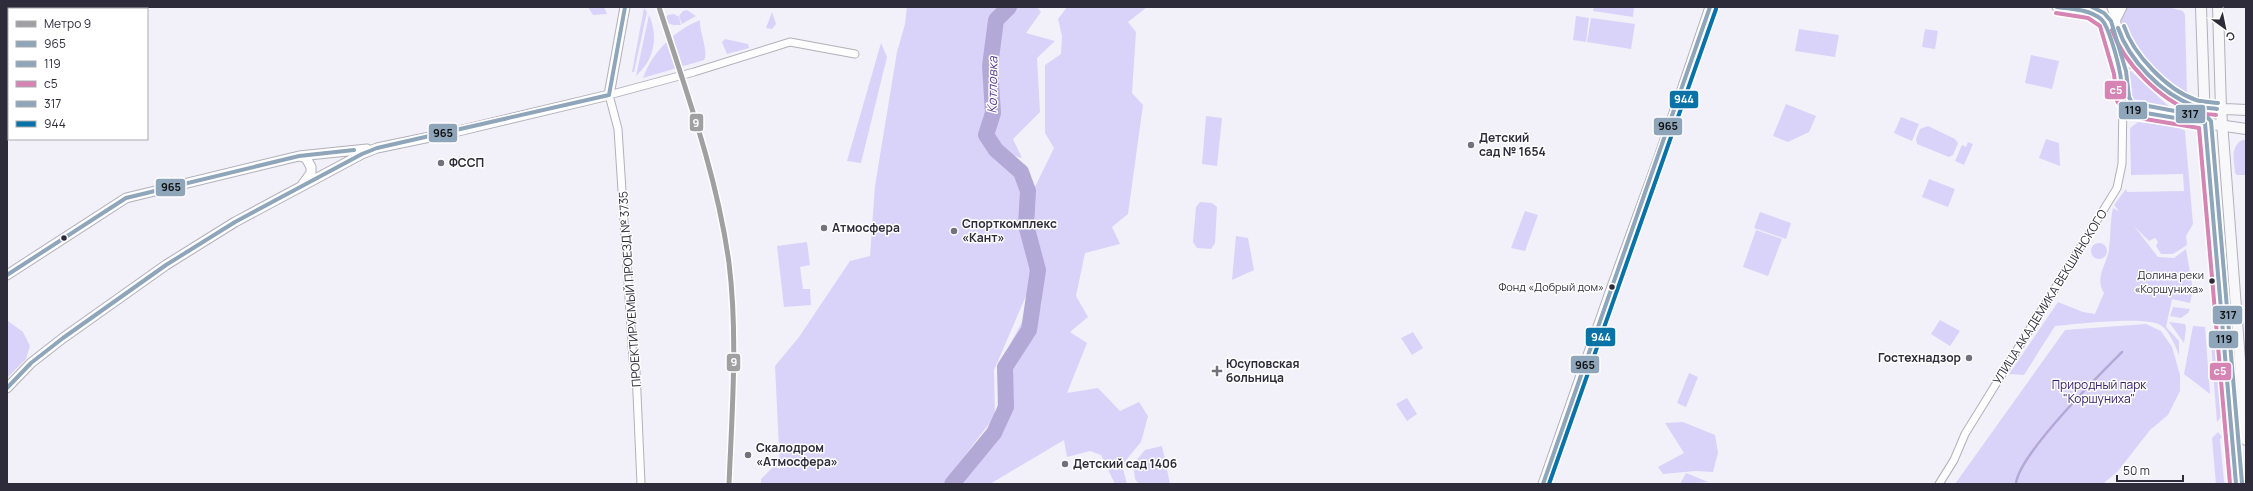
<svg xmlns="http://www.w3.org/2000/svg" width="2253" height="491" viewBox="0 0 2253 491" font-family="Manrope,sans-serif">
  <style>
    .green { fill: #dad3f9 }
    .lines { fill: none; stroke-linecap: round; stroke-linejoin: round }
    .stream { stroke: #b2a9d6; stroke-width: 2.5 }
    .river { stroke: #b2a9d6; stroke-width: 16 }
    .minor-casing { stroke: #b2b0ba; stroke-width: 9 }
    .tertiary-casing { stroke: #b2b0ba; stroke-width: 11 }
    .secondary-casing { stroke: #b2b0ba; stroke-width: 12 }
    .minor { stroke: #fdfdfe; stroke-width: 7 }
    .tertiary { stroke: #fdfdfe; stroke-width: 9 }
    .secondary { stroke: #f8f8fb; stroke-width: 10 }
    .bus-1-casing { stroke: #fff; stroke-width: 7 }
    .bus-2-casing { stroke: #fff; stroke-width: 7 }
    .bus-3-casing { stroke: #fff; stroke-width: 7 }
    .bus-4-casing { stroke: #fff; stroke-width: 7 }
    .bus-5-casing { stroke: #fff; stroke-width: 7 }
    .bus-1 { stroke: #8ea5ba; stroke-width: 4 }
    .bus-2 { stroke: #8ea5ba; stroke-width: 4 }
    .bus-3 { stroke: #d584b4; stroke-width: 4 }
    .bus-4 { stroke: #8ea5ba; stroke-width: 4 }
    .bus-5 { stroke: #0973a7; stroke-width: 4 }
    .metro-1-casing { stroke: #fff; stroke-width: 8 }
    .metro-1 { stroke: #a09fa1; stroke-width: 5 }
    .poi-dot { fill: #73717c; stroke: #fff; stroke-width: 1.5 }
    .bus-dot { fill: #2e2c3a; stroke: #fff; stroke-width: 1.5 }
    .labels { text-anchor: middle; stroke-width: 3; stroke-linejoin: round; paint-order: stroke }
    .bus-label { font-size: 11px; fill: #2e2c3a; stroke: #fff; text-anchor: end }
    .poi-label { font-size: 12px; font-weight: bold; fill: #2e2c3a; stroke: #fff; text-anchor: start }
    .street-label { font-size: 12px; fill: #2e2c3a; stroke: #fff }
    .park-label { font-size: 12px; fill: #372169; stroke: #fff }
    .water-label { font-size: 13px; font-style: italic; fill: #55428d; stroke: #fff }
    .line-badge { stroke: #fff; stroke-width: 1.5 }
    .badge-label { font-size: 11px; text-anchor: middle; font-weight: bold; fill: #fff }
    .pale-badge-label { font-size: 11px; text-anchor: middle; font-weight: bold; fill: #111 }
  </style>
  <rect width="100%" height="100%" fill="#f2f0f8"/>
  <path class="green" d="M 588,7 L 604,7 L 607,14 L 593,15 Z
    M 907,7 L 1037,7 L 1041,12 L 1026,33 L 1055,41 L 1037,58 L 1040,112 L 1013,139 L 1022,158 L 1009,154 L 1031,195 L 1054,148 L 1045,133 L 1045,65 L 1061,54 L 1062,36 L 1058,19 L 1067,7 L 1147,7 L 1128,22 L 1136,32 L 1132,93 L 1143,105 L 1128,214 L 1112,227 L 1120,244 L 1085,253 L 1076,296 L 1088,317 L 1070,332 L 1087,343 L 1067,393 L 1098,388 L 1120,411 L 1139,402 L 1148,416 L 1141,442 L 1122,465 L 1127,484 L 1115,484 L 1101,455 L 1090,451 L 1067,457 L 1064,440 L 990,484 L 949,484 L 974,450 L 991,433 L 997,415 L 1000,363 L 1030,307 L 1041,307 L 1044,265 L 1035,232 L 1029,289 L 994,370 L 995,416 L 943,484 L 761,484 L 761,479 L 774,466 L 780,469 L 775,366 L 799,337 L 850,261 L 870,256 L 875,186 L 897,52 L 905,24 Z
    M 1594,7 L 1634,7 L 1633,17 L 1593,11 Z
    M 2126,7 L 2167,7 L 2183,11 L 2185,15 L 2187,95 L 2183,94 C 2162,78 2105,37 2126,7 Z
    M 644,8 L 647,12 L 634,72 L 632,72 Z
    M 687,10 L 696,16 L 682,24 L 679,16 L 683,11 Z
    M 772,12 L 776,24 L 772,29 L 766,28 Z
    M 674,14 L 679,17 L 681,25 L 673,25 L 662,21 L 668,15 Z
    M 649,15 C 659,37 654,60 636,76 Z
    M 1576,16 L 1589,18 L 1586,42 L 1573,40 Z
    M 1591,18 L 1635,24 L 1631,49 L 1587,42 Z
    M 700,20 C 699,31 709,52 704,60 L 643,78 C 653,51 674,31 700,20 Z
    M 1799,29 L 1839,35 L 1835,57 L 1795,51 Z
    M 1925,29 L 1938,31 L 1935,49 L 1922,47 Z
    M 725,39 L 748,44 L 749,48 L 727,54 L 722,42 Z
    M 881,43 L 887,57 L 861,163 L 847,161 Z
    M 2031,55 L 2059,61 L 2052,89 L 2025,83 Z
    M 2124,71 L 2131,71 L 2166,104 L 2181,113 C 2167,111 2134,110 2127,98 Z
    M 1786,104 L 1816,116 L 1809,132 L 1788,142 L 1773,136 Z
    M 1206,116 L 1222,118 L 1217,166 L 1202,164 Z
    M 1901,117 L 1919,124 L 1912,141 L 1894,133 Z
    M 2138,122 L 2179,127 L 2185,131 L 2193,224 L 2186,236 L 2187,245 L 2173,254 L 2161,254 L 2156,246 L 2158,242 L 2155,238 L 2149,241 L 2134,226 L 2158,257 L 2174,258 L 2186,249 L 2193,290 L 2190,303 L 2172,299 L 2166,327 L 2179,341 L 2179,355 C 2175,345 2170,333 2162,326 C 2151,315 2074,324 2055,326 L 2024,375 L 2009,374 L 2058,302 L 2083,312 L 2095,314 L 2104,293 C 2094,277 2107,265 2109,249 C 2111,235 2110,221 2113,208 L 2119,211 L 2114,205 L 2126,189 L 2127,192 L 2184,191 L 2183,174 L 2131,175 L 2130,128 Z
    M 1928,126 L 1955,139 L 1958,143 L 1953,155 L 1949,157 L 1917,144 L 1916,139 L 1920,129 Z
    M 2046,139 L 2059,143 L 2060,166 L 2039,158 Z
    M 2242,140 L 2246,140 L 2246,175 L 2237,175 L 2235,173 C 2234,160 2230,147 2242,140 Z
    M 1968,142 L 1973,144 L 1964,165 L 1955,161 L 1962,145 L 1966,147 Z
    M 1929,179 L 1955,189 L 1948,207 L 1922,197 Z
    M 1200,202 L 1212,203 L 1217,207 L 1215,243 L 1211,249 L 1197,248 L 1193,242 L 1196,207 Z
    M 1525,211 L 1538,215 L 1525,251 L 1511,248 Z
    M 1760,212 L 1791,223 L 1786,239 L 1754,228 Z
    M 1756,230 L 1782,239 L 1768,276 L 1743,267 Z
    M 1236,236 L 1248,238 L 1254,270 L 1232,280 Z
    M 807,242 L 810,265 L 800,267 L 803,289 L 810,289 L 811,305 L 784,307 L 777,246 Z
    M2091 251a8 8 0 1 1 16 0a8 8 0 1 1-16 0Z
    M 2173,307 L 2190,309 L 2188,313 L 2181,318 L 2170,316 Z
    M 1940,320 L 1960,331 L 1950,346 L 1931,334 Z
    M 8,321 L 23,332 L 30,346 L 26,359 L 7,378 Z
    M 2169,322 L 2185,324 L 2186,328 L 2184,343 Z
    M 2146,324 L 2161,331 L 2172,347 L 2180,375 L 2180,391 L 2168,415 L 2150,430 L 2118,471 L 2103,484 L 1955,484 L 2065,330 Z
    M 2193,326 L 2205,327 L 2210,394 L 2184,374 Z
    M 2210,329 L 2214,329 L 2218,368 L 2213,369 Z
    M 1413,332 L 1423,348 L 1412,355 L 1401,338 Z
    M 2217,370 L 2221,417 L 2217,422 L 2213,371 Z
    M 1689,373 L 1698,377 L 1686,407 L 1677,403 Z
    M 1407,398 L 1417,414 L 1407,421 L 1396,404 Z
    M 1683,422 L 1715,435 L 1718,453 L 1713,472 L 1696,471 L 1663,474 L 1658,467 L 1684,453 L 1665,423 Z
    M 2218,432 L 2222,437 L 2220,439 L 2224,482 L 2228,484 L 2216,484 L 2212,438 Z
    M 1162,446 L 1170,484 L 1139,484 L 1135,479 L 1133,464 L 1145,450 Z
    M 1686,473 L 1708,482 L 1680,484 Z"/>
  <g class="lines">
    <path class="stream" d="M 2016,484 C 2018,455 2099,375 2122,352"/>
    <path class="river" d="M 952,484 L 994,433 L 1006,407 L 1005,367 L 1029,330 L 1038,270 L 1026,225 L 1028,191 L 1021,172 L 996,150 L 986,135 L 993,113 L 990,66 L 996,20 L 1009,7"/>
    <g class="minor-casing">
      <path id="minor" d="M 641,484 L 636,371 L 633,359 L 618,129 L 609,95 L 694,72 L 790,42 L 855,54
        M 1939,484 L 1954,460 L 1965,434 L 2117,188 L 2122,164 L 2123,99"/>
    </g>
    <g class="tertiary-casing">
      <path id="tertiary" d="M 2057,7 C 2073,9 2095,9 2105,23 L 2120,73 L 2123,99 L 2128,108 L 2134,111 L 2205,123
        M 2112,7 C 2115,16 2116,26 2119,34 C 2133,68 2170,98 2205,108
        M 2116,19 L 2122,7
        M 2120,73 L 2123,65 L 2127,62 L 2139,66
        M 299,156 L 306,158 L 311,167 L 311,173 L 303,184
        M 7,275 L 126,198 L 299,156 L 367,149
        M 7,388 L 31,363 L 63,338 L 166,265 L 235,222 L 362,154 L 377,148 L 454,132 L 609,95 L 625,7
        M 1543,484 L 1609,295 L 1659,157 L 1710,7"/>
    </g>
    <g class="secondary-casing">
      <path id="secondary" d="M 2201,7 L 2205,123 L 2217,281 L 2236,484
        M 2218,7 L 2221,109 L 2246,440
        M 2205,108 L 2246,110
        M 2205,123 L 2246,129"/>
    </g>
    <use href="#minor" class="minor"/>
    <use href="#tertiary" class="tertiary"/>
    <use href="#secondary" class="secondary"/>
    <g class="bus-1-casing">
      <path id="bus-1" d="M 609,95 L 625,7
        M 7,275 L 126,198 L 299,156 L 354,150
        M 7,388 L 31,363 L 63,338 L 166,265 L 235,222 L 362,154 L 377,148 L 609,95
        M 1543,484 L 1710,7"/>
    </g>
    <g class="bus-2-casing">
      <path id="bus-2" d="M 2057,7 C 2071,9 2089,9 2101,19 C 2109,26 2118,62 2120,73 C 2123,87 2119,104 2134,111 L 2205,123 L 2236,484
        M 2118,28 C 2129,60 2161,93 2192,105 C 2200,108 2209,108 2217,109"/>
    </g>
    <g class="bus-3-casing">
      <path id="bus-3" d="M 2056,13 L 2088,18 L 2100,26 L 2114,74 L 2117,101 L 2124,112 L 2133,117 L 2199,128 L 2230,484
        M 2112,30 C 2123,62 2160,100 2192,111 C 2200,114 2208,114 2216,115"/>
    </g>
    <g class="bus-4-casing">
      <path id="bus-4" d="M 2092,7 L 2104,13 L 2111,21 L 2126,71 L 2129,97 L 2132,103 L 2207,117 L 2211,121 L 2242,483
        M 2124,26 C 2133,54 2167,90 2196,100 C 2203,102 2210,102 2218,103"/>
    </g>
    <g class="bus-5-casing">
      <path id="bus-5" d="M 1549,484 L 1716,9"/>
    </g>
    <use href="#bus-1" class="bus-1"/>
    <use href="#bus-2" class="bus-2"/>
    <use href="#bus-3" class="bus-3"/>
    <use href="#bus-4" class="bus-4"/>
    <use href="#bus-5" class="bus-5"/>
    <g class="metro-1-casing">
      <path id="metro-1" d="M 659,7 C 686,91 717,175 729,263 C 738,336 732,411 729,484"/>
    </g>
    <use href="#metro-1" class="metro-1"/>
  </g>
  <g class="poi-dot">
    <circle cx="1471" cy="145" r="4"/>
    <circle cx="441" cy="163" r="4"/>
    <circle cx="824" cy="228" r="4"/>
    <circle cx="954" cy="231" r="4"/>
    <circle cx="1969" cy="358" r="4"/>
    <path d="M1215 365h4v4h4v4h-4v4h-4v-4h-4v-4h4z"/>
    <circle cx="748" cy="455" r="4"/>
    <circle cx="1065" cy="464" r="4"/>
  </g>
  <g class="bus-dot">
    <circle cx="64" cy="238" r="3.5"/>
    <circle cx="2212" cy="281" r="3.5"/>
    <circle cx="1612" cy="287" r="3.5"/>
  </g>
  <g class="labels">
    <g class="bus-label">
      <text x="2204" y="279">Долина реки<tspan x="2204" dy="14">«Коршуниха»</tspan></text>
      <text x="1604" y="291">Фонд «Добрый дом»</text>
    </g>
    <g class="poi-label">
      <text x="1479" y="142">Детский<tspan x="1479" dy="14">сад № 1654</tspan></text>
      <text x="449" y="167">ФССП</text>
      <text x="962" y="228">Спорткомплекс<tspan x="962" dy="14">«Кант»</tspan></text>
      <text x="832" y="232">Атмосфера</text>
      <text x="1961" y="362" text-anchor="end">Гостехнадзор</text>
      <text x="1226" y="368">Юсуповская<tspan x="1226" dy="14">больница</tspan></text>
      <text x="756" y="452">Скалодром<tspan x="756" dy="14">«Атмосфера»</tspan></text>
      <text x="1073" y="468">Детский сад 1406</text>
    </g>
    <g class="street-label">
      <text transform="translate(630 289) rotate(-94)" y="4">ПРОЕКТИРУЕМЫЙ ПРОЕЗД № 3735</text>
      <text transform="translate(2050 297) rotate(-58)" y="4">УЛИЦА АКАДЕМИКА ВЕКШИНСКОГО</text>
    </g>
    <g class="park-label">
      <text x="2099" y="389">Природный парк<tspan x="2099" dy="14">"Коршуниха"</tspan></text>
    </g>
    <g class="water-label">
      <text transform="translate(992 85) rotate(-89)" y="5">Котловка</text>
    </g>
  </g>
  <g class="line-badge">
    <rect x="2104" y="80" width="23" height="20" rx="4" fill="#d584b4"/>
    <rect x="1669" y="90" width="30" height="19" rx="4" fill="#0973a7"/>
    <rect x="2118" y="101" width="30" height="19" rx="4" fill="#8ea5ba"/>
    <rect x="2175" y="104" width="31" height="20" rx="4" fill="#8ea5ba"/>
    <rect x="689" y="113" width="15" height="19" rx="4" fill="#a09fa1"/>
    <rect x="1653" y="117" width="30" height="19" rx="4" fill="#8ea5ba"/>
    <rect x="428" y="123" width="30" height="20" rx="4" fill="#8ea5ba"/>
    <rect x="155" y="178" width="31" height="19" rx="4" fill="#8ea5ba"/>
    <rect x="2212" y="305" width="31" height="20" rx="4" fill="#8ea5ba"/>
    <rect x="1585" y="327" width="31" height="20" rx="4" fill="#0973a7"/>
    <rect x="2208" y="330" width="31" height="19" rx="4" fill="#8ea5ba"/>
    <rect x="726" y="353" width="15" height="19" rx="4" fill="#a09fa1"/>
    <rect x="1570" y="355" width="30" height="19" rx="4" fill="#8ea5ba"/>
    <rect x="2209" y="362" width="23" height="19" rx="4" fill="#d584b4"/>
  </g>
  <g class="badge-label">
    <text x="2116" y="94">с5</text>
    <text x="1684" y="103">944</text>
    <text x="696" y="127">9</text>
    <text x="1601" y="341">944</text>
    <text x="734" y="366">9</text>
    <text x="2220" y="375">с5</text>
  </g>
  <g class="pale-badge-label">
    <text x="2133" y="114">119</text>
    <text x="2190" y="118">317</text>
    <text x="1668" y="130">965</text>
    <text x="443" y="137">965</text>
    <text x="171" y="191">965</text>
    <text x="2228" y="319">317</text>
    <text x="2224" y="343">119</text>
    <text x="1585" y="369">965</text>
  </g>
  <rect width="2253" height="491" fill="none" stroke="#2e2c3a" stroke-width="16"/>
  <rect x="8" y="8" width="140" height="132" fill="#ffffff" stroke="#ababb0"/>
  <rect x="16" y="21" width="20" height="6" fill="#a09fa1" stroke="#ababb0"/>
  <text x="44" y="28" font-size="12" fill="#2e2c3a">Метро 9</text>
  <rect x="16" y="41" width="20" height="6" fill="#8ea5ba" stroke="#ababb0"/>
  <text x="44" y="48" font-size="12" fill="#2e2c3a">965</text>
  <rect x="16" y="61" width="20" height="6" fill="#8ea5ba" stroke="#ababb0"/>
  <text x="44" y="68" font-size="12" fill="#2e2c3a">119</text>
  <rect x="16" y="81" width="20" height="6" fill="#d584b4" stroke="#ababb0"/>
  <text x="44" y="88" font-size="12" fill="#2e2c3a">с5</text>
  <rect x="16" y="101" width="20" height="6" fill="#8ea5ba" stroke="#ababb0"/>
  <text x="44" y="108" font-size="12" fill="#2e2c3a">317</text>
  <rect x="16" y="121" width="20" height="6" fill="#0973a7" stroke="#ababb0"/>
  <text x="44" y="128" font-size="12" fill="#2e2c3a">944</text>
  <g transform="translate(2225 28) rotate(147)" stroke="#ffffff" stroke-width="3" paint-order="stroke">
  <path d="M0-3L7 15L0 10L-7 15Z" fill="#2e2c3a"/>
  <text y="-6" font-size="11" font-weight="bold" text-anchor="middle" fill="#2e2c3a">С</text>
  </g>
  <path d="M2117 475v6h66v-6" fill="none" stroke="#2e2c3a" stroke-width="2"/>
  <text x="2123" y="475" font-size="12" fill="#2e2c3a" stroke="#ffffff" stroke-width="3" paint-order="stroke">50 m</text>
</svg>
